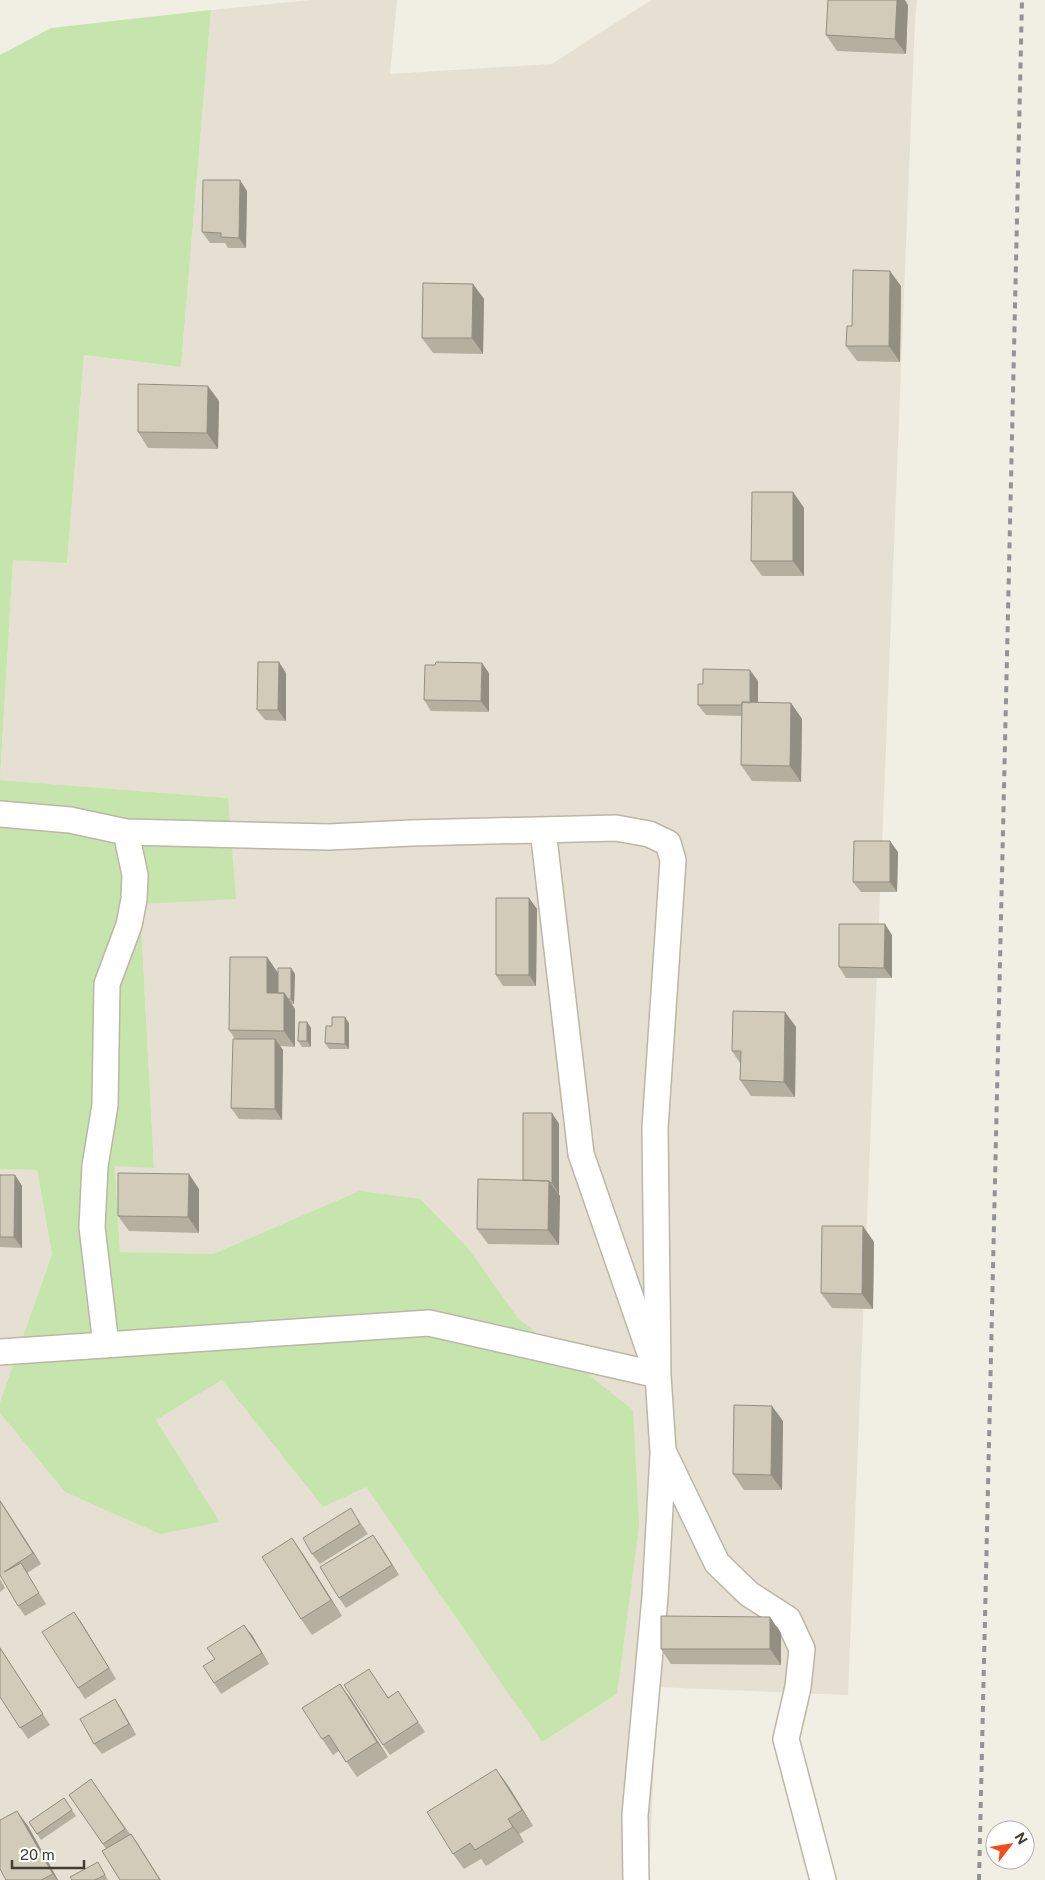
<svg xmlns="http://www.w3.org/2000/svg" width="1045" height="1880" viewBox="0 0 1045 1880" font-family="'Public Sans',sans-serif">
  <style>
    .residential { fill: #e5e0d1 }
    .green { fill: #c6e5ac }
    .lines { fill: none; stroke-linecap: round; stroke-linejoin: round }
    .minor-casing { stroke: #bcb6a6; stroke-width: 28 }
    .minor { stroke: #fff; stroke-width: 25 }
    .rail { stroke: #939393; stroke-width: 4; stroke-dasharray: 6 6; stroke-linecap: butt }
    .wall { fill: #b5af9f }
    .shaded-wall { fill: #938e82 }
    .building { fill: #d2cbb9; stroke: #938e82 }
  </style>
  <rect width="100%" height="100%" fill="#f1eee3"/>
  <path class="residential" d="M 310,0 L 397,0 L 390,74 L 552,64 L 651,0 L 917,0 L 915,19 L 848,1695 L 657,1687 L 649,1880 L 0,1880 L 0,1413 L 65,1492 L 156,1420 L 222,1380 L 323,1507 L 366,1486 L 542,1742 L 617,1694 L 633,1410 L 518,1318 L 468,1248 L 359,1191 L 213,1254 L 120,1252 L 115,1166 L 154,1167 L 140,903 L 228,798 L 0,780 L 13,559 L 67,563 L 84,355 L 181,367 L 211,10 Z
    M 0,1169 L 37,1170 L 52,1254 L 0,1402 Z"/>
  <path class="green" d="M 211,10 L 181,367 L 84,355 L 67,563 L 13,560 L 0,779 L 0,55 L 51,28 Z
    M 0,780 L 228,798 L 236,899 L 140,904 L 154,1168 L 115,1166 L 120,1252 L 213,1254 L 359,1191 L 420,1199 L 468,1248 L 518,1318 L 633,1410 L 639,1526 L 617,1694 L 542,1742 L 366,1487 L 323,1507 L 222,1380 L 156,1420 L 220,1522 L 160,1534 L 65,1492 L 0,1413 L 0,1402 L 52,1254 L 37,1170 L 0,1169 Z"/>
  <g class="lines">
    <g class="minor-casing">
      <path id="minor" d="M 0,814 L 70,820 L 126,832 L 329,837 L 411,833 L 616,828 L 649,834 L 668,843 L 673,860 L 655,1128 L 658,1375 L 663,1451 L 717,1563 L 749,1594 L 788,1619 L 802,1649 L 798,1687 L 786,1739 L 823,1880
        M 543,830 L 581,1154 L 650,1353
        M 106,1345 L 92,1227 L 95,1166 L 105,1105 L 107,984 L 129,925 L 134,899 L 135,875 L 126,832
        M 0,1352 L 429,1323 L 658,1375
        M 636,1880 L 635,1815 L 655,1597 L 663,1454"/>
    </g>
    <use href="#minor" class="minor"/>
    <path class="rail" d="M 979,1880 L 1022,0"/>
  </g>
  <path class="wall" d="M 908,5 L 906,54 L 837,51 L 826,35 Z
    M 247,191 L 246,248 L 228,248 L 225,243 L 210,243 L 202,232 Z
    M 473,284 L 484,299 L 483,354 L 433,353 L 422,338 Z
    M 901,286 L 900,362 L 857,361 L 846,346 L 852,326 Z
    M 219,401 L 218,449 L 148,448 L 138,432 Z
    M 793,492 L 804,508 L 804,576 L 762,576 L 751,561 Z
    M 286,673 L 286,721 L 265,720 L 257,710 Z
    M 489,673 L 489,712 L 431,711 L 424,700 Z
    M 758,681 L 758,703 L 791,703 L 802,719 L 801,782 L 752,781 L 741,765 L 742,716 L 706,715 L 698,705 Z
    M 898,852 L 897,892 L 861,892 L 853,882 Z
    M 529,898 L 537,909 L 536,986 L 503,986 L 496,975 Z
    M 892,935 L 892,978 L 846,978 L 839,967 Z
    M 267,957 L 278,973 L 291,968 L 295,974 L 294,1004 L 292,1004 L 295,1009 L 295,1047 L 280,1046 L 283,1050 L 282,1120 L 239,1119 L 231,1108 L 235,1039 L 229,1030 Z
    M 785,1012 L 796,1027 L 795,1097 L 751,1096 L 740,1080 L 740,1063 L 732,1051 Z
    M 307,1022 L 311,1028 L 311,1047 L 302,1047 L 298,1041 Z
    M 349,1023 L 349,1049 L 329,1049 L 325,1043 L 332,1026 Z
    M 552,1113 L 559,1124 L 559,1194 L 558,1194 L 560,1196 L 559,1245 L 488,1244 L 477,1229 L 523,1180 Z
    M 0,1175 L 15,1175 L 22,1186 L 22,1248 L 0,1247 Z
    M 199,1189 L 199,1233 L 129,1231 L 118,1216 Z
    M 874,1242 L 873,1309 L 832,1308 L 821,1293 Z
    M 783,1421 L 782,1490 L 744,1490 L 733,1474 Z
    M 0,1500 L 41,1564 L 27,1573 L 46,1604 L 25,1616 L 18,1606 L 0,1575 Z
    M 358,1519 L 368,1534 L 320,1564 L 312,1554 Z
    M 373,1535 L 399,1575 L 346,1608 L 339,1598 Z
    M 303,1554 L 342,1616 L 312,1635 L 301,1619 Z
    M 0,1579 L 5,1588 L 0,1592 Z
    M 81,1622 L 116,1679 L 85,1699 L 78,1688 Z
    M 781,1633 L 781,1665 L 671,1664 L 661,1649 Z
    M 252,1635 L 269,1664 L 221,1694 L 214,1683 Z
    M 0,1647 L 50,1725 L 28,1739 L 0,1697 Z
    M 369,1669 L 388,1697 L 405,1702 L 425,1732 L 390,1755 L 383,1745 Z
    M 340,1684 L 388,1757 L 357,1777 L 339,1751 L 333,1755 L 322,1739 Z
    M 115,1699 L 122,1710 L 136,1735 L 102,1754 L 94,1744 Z
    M 91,1779 L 130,1834 L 131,1834 L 138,1844 L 161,1880 L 120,1880 L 106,1849 L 69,1795 Z
    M 507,1784 L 533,1826 L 519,1834 L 524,1842 L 486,1866 L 481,1859 L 464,1869 L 453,1854 Z
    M 64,1798 L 76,1816 L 41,1840 L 29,1822 Z
    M 28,1826 L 58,1880 L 6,1880 Z
    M 101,1867 L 108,1880 L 72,1880 Z"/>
  <path class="shaded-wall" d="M 897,0 L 905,0 L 908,5 L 906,54 L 895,39 Z
    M 240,180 L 247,191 L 246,248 L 239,238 Z
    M 890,271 L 901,286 L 900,362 L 889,346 Z
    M 473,284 L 484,299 L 483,354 L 472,338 Z
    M 208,386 L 219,401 L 218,449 L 207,433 Z
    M 793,492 L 804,508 L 804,576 L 793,561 Z
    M 279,662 L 286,673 L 286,721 L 278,710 Z
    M 482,663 L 489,673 L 489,712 L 481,701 Z
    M 750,670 L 758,681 L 758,716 L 750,705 Z
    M 791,703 L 802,719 L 801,782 L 790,766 Z
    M 890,841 L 898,852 L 897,892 L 890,882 Z
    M 529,898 L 537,909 L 536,986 L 529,975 Z
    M 885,924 L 892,935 L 892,978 L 884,968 Z
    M 267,957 L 278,973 L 278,1008 L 267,993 Z
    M 291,968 L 295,974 L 294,1004 L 291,999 Z
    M 284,993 L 295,1009 L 295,1047 L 284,1031 Z
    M 785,1012 L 796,1027 L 795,1097 L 784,1082 Z
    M 345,1017 L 349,1023 L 349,1049 L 345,1044 Z
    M 307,1022 L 311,1028 L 311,1047 L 307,1041 Z
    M 275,1039 L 283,1050 L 282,1120 L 275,1109 Z
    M 552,1113 L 559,1124 L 559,1194 L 552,1183 Z
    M 189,1174 L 199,1189 L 199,1233 L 188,1217 Z
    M 15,1175 L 22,1186 L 22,1248 L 14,1237 Z
    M 549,1181 L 560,1196 L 559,1245 L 548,1230 Z
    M 863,1226 L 874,1242 L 873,1309 L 862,1294 Z
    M 772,1406 L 783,1421 L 782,1490 L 771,1475 Z
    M 0,1500 L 41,1564 L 33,1553 Z
    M 373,1535 L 380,1545 L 399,1575 L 392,1565 Z
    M 292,1538 L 303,1554 L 342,1616 L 331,1600 Z
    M 74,1612 L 81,1622 L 116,1679 L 109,1668 Z
    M 770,1617 L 781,1633 L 781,1665 L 770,1649 Z
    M 244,1625 L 252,1635 L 269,1664 L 262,1653 Z
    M 340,1684 L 351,1699 L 388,1757 L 377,1742 Z
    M 115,1699 L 122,1710 L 136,1735 L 129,1724 Z
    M 496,1769 L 507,1784 L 533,1826 L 522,1810 Z
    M 17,1811 L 28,1826 L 58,1880 L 57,1880 L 53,1874 Z
    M 508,1819 L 519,1834 L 524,1842 L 513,1827 Z
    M 131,1834 L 138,1844 L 160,1880 Z"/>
  <path class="building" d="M 828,0 L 897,0 L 895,39 L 826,35 Z
    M 203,180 L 240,180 L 239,238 L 221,237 L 221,233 L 202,232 Z
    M 853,270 L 890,271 L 889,346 L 846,346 L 847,326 L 852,326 Z
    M 423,283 L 473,284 L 472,338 L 422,338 Z
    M 138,384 L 208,386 L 207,433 L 138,432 Z
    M 752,492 L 793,492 L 793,561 L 751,561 Z
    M 258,662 L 279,662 L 278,710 L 257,710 Z
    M 436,662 L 482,663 L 481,701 L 424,700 L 425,665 L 435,665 Z
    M 703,669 L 750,670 L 750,703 L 742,702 L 742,705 L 698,705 L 698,684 L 703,684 Z
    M 742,702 L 791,703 L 790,766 L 741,765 Z
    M 854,841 L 890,841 L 890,882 L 853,882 Z
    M 496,898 L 529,898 L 529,975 L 496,975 Z
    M 839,924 L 885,924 L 884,968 L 839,967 Z
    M 230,957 L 267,957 L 267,993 L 284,993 L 284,1031 L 229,1030 Z
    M 278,968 L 291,968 L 291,999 L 288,999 L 284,993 L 278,993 Z
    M 733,1011 L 785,1012 L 784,1082 L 740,1080 L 741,1051 L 732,1051 Z
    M 332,1017 L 345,1017 L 345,1044 L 325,1043 L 326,1026 L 332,1026 Z
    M 299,1022 L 307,1022 L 307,1041 L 298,1041 Z
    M 233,1039 L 275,1039 L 275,1109 L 231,1108 Z
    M 523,1113 L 552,1113 L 552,1183 L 551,1183 L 549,1181 L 523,1180 Z
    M 118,1173 L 189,1174 L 188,1217 L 118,1216 Z
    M 0,1175 L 15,1175 L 14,1237 L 0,1237 Z
    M 478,1179 L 549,1181 L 548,1230 L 477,1229 Z
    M 822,1226 L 863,1226 L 862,1294 L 821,1293 Z
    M 734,1405 L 772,1406 L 771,1475 L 733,1474 Z
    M 0,1501 L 33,1553 L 4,1572 L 21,1563 L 39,1593 L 18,1606 L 0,1575 Z
    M 351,1508 L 360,1524 L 312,1554 L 303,1538 Z
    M 373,1535 L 392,1565 L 339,1598 L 320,1567 Z
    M 292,1538 L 331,1600 L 301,1619 L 262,1557 Z
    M 74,1612 L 109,1668 L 78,1688 L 42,1632 Z
    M 661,1616 L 770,1617 L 770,1649 L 661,1649 Z
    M 244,1625 L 262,1653 L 214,1683 L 203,1666 L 215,1659 L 207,1648 Z
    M 0,1648 L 43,1714 L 20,1728 L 0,1697 Z
    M 369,1669 L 388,1698 L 398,1691 L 418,1722 L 383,1745 L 344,1685 Z
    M 340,1684 L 377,1742 L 346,1762 L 329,1735 L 322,1739 L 302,1708 Z
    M 115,1699 L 129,1724 L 94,1744 L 80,1719 Z
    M 496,1769 L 522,1810 L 508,1819 L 513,1827 L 475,1850 L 470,1843 L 453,1854 L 427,1812 Z
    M 91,1779 L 125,1829 L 103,1844 L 69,1795 Z
    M 64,1798 L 72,1810 L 37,1834 L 29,1822 Z
    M 17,1811 L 53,1874 L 41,1880 L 6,1880 L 0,1869 L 0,1820 Z
    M 131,1834 L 160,1880 L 120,1880 L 102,1851 Z
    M 98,1862 L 105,1875 L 95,1880 L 72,1880 L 70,1877 Z"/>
  <g transform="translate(1010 1845) rotate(59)"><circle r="24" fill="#ffffff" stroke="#b4b2ad"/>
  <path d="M0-4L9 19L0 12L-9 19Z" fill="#f54b16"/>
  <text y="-8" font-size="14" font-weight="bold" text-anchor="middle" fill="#433e33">N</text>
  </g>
  <path d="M12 1860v8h72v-8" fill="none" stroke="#433e33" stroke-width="2.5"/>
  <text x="20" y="1860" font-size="15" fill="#433e33" stroke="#ffffff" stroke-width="4" paint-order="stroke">20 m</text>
</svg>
